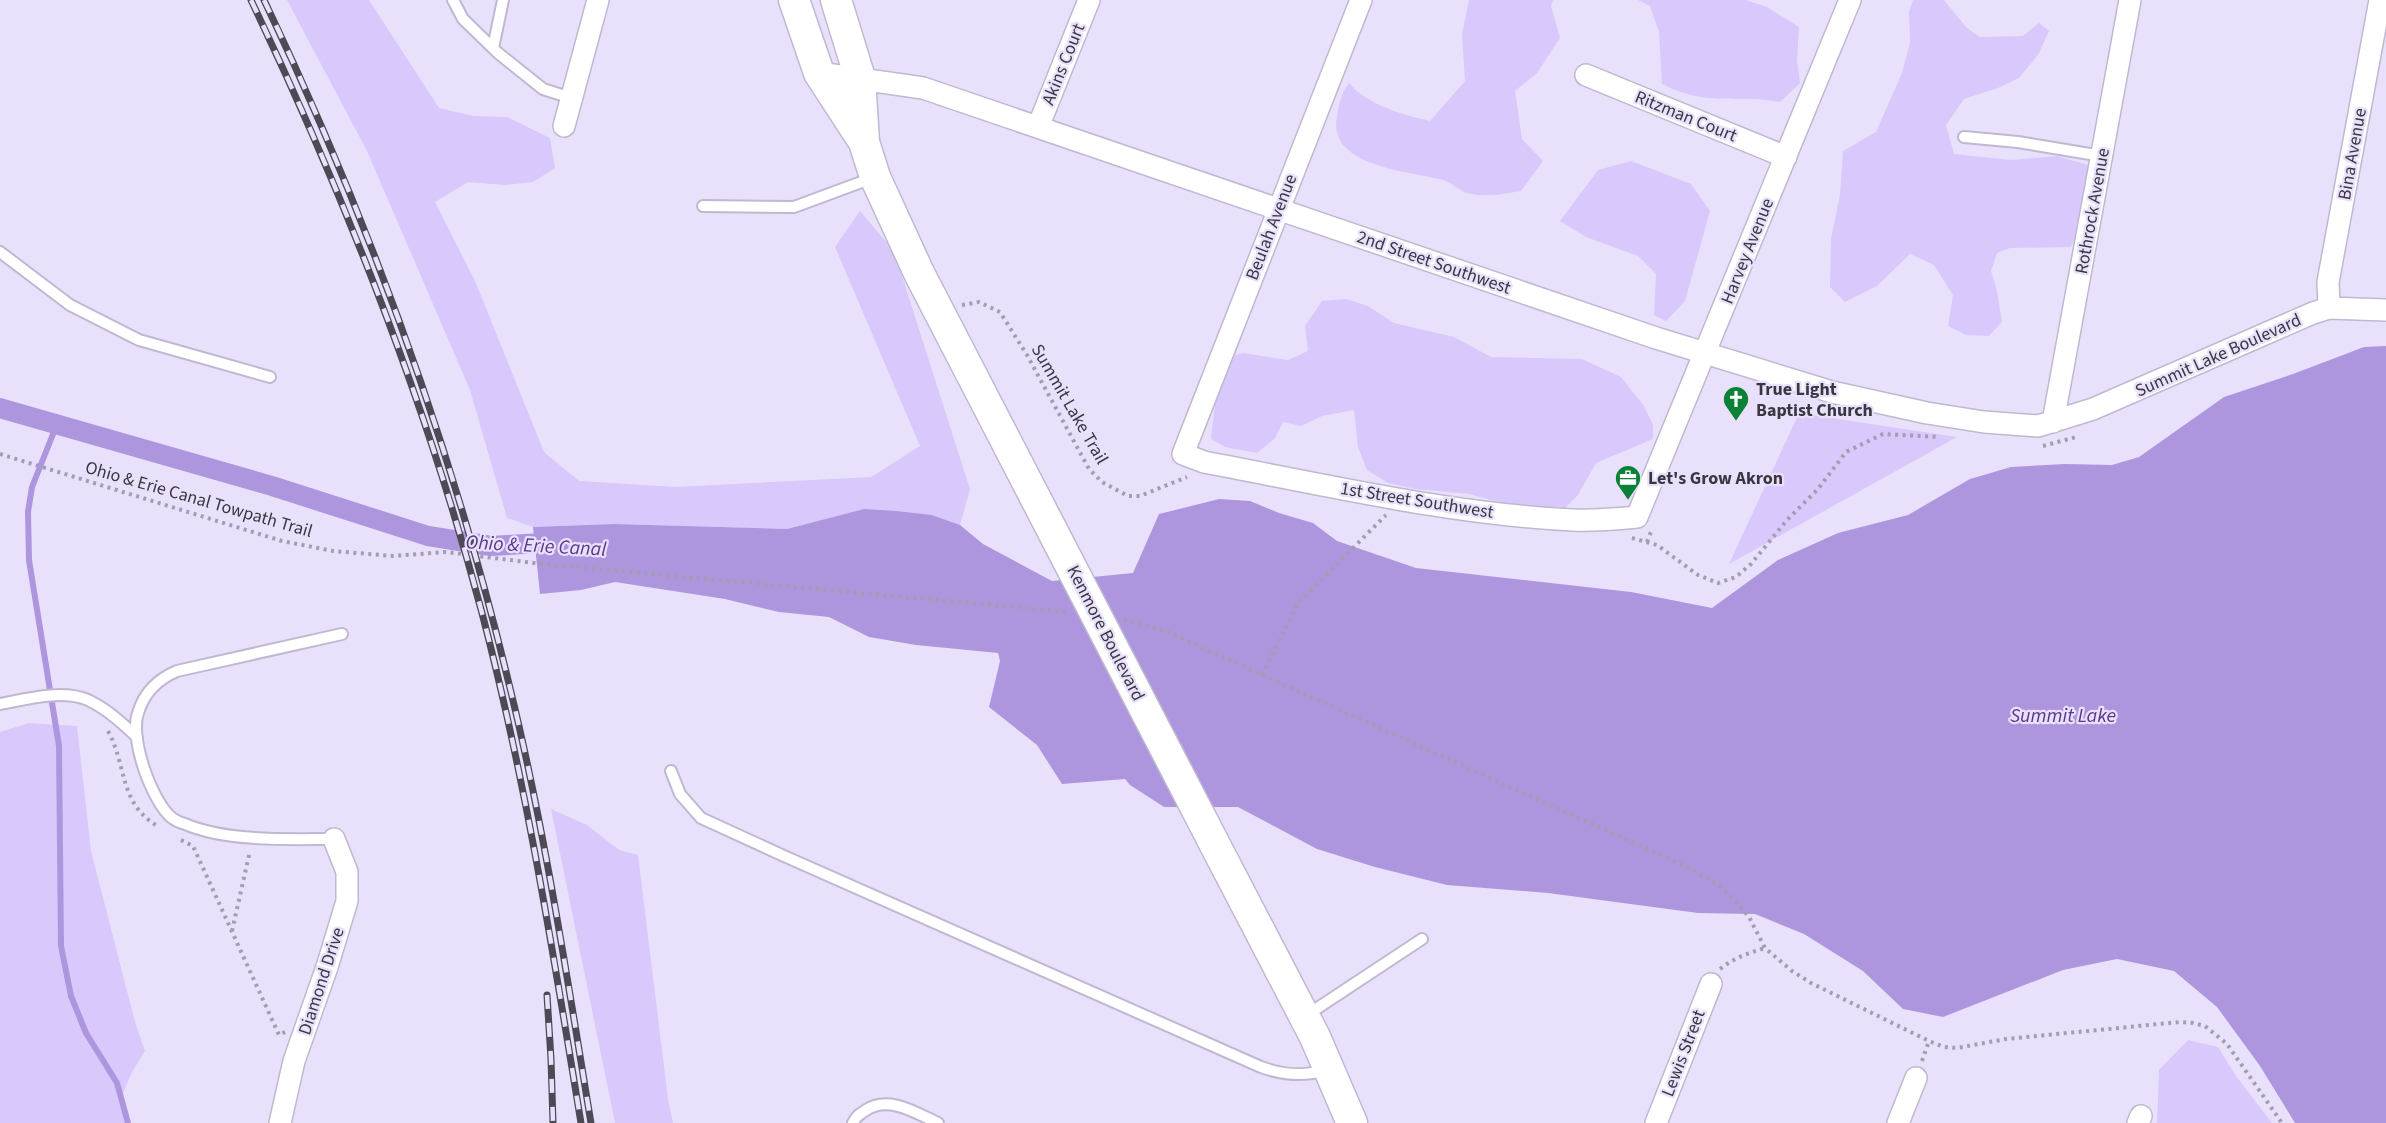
<svg xmlns="http://www.w3.org/2000/svg" width="2386" height="1123" viewBox="0 0 2386 1123" font-family="'Source Sans 3',sans-serif">
  <style>
    .green { fill: #d8c8fb }
    .water { fill: #ad96dd }
    .lines { fill: none; stroke-linecap: round; stroke-linejoin: round }
    .stream { stroke: #ad96dd; stroke-width: 6 }
    .canal { stroke: #ad96dd; stroke-width: 20 }
    .service-casing { stroke: #c0b8d1; stroke-width: 14 }
    .minor-casing { stroke: #c0b8d1; stroke-width: 24 }
    .secondary-casing { stroke: #c0b8d1; stroke-width: 33 }
    .path { stroke: #a39db1; stroke-width: 4; stroke-dasharray: 3 4.5; stroke-linecap: butt }
    .service { stroke: #fff; stroke-width: 10 }
    .minor { stroke: #fff; stroke-width: 21 }
    .secondary { stroke: #fff; stroke-width: 30 }
    .rail-casing { stroke: #4d4955; stroke-width: 7 }
    .rail { stroke: #e9e1fb; stroke-width: 4.5; stroke-dasharray: 14; stroke-linecap: butt }
    .secondary-bridge-casing { stroke: #c0b8d1; stroke-width: 33; stroke-linecap: butt }
    .secondary-bridge { stroke: #fff; stroke-width: 30 }
    .labels { text-anchor: middle; stroke-width: 4.5; stroke-linejoin: round; paint-order: stroke }
    .street-label { font-size: 18px; fill: #3a3741; stroke: #e9e1fb }
    .poi-label { font-size: 18px; font-weight: bold; fill: #3a3741; stroke: #e9e1fb; text-anchor: start }
    .water-label { font-size: 20px; font-style: italic; fill: #59378c; stroke: #e9e1fb }
  </style>
  <rect width="100%" height="100%" fill="#e9e1fb"/>
  <path class="green" d="M 287,0 L 369,0 L 439,108 L 473,116 L 507,117 L 550,138 L 555,168 L 533,182 L 505,185 L 468,182 L 435,202 L 475,281 L 544,452 L 579,481 L 677,487 L 871,477 L 920,446 L 835,247 L 860,211 L 894,251 L 970,489 L 960,525 L 932,515 L 864,509 L 787,529 L 614,524 L 533,527 L 507,518 L 470,390 L 367,151 Z
    M 1469,0 L 1553,0 L 1551,6 L 1560,38 L 1537,73 L 1515,91 L 1522,139 L 1543,161 L 1521,191 C 1503,194 1485,198 1467,193 C 1458,190 1451,182 1443,180 C 1411,171 1327,167 1337,117 C 1339,103 1341,94 1349,83 C 1367,105 1404,115 1430,121 L 1465,81 L 1462,34 Z
    M 1638,0 L 1746,0 L 1767,7 L 1799,27 L 1797,60 L 1800,83 L 1780,102 C 1735,94 1706,107 1662,84 L 1659,32 L 1650,6 Z
    M 1913,0 L 1944,0 L 1966,27 L 1980,37 L 2023,36 L 2039,23 L 2049,31 L 2038,55 L 2019,78 L 1998,88 L 1964,99 L 1946,125 L 1954,154 L 2011,160 L 2057,156 L 2088,165 L 2083,218 L 2071,247 L 2010,248 L 1997,253 L 1991,271 L 1997,291 L 2002,322 L 1989,336 L 1966,335 L 1948,326 L 1953,295 L 1934,265 L 1910,254 L 1877,286 L 1845,302 L 1830,287 L 1831,239 L 1840,195 L 1843,151 L 1876,132 L 1902,73 L 1910,43 L 1909,12 Z
    M 1631,161 L 1691,184 L 1710,211 L 1685,301 L 1666,321 L 1654,315 L 1656,274 L 1638,256 L 1586,237 L 1560,221 L 1598,170 Z
    M 1346,299 L 1368,306 L 1394,323 L 1454,337 L 1491,357 L 1582,359 L 1621,377 L 1644,406 L 1653,425 L 1653,439 L 1596,463 L 1578,495 L 1565,508 L 1524,509 L 1469,494 L 1416,489 L 1388,483 L 1367,470 L 1358,447 L 1354,410 L 1322,416 L 1301,426 L 1283,422 L 1275,438 L 1257,453 L 1225,447 L 1211,439 L 1216,396 L 1231,356 L 1244,353 L 1288,360 L 1308,351 L 1305,326 L 1322,301 Z
    M 1799,413 L 1957,437 L 1729,564 Z
    M 29,723 L 77,726 L 91,851 L 135,1022 L 145,1051 L 132,1072 L 121,1098 L 128,1123 L 0,1123 L 0,732 Z
    M 551,809 L 587,825 L 619,850 L 638,855 L 668,1099 L 673,1123 L 615,1123 Z
    M 2188,1040 L 2218,1047 L 2236,1076 L 2272,1123 L 2157,1123 L 2159,1070 Z"/>
  <path class="water" d="M 2386,346 L 2386,1123 L 2295,1123 L 2260,1066 L 2217,1007 L 2174,971 L 2117,959 L 2063,970 L 1943,1017 L 1903,1009 L 1863,971 L 1804,934 L 1755,914 L 1698,913 L 1548,893 L 1447,885 L 1375,867 L 1317,849 L 1238,807 L 1164,807 L 1130,785 L 1125,779 L 1062,784 L 1037,745 L 989,707 L 1000,661 L 998,653 L 916,645 L 869,637 L 829,617 L 779,612 L 725,599 L 615,582 L 581,590 L 540,594 L 533,527 L 614,524 L 787,529 L 864,509 L 896,511 L 932,515 L 960,525 L 983,544 L 1052,581 L 1133,573 L 1159,514 L 1219,499 L 1250,501 L 1279,513 L 1313,523 L 1337,541 L 1416,568 L 1631,592 L 1712,608 L 1778,560 L 1838,533 L 1908,515 L 1970,479 L 2011,467 L 2065,464 L 2112,465 L 2139,457 L 2224,397 L 2293,374 L 2364,347 Z"/>
  <g class="lines">
    <path class="stream" d="M 57,424 L 32,487 L 28,512 L 29,560 L 59,746 L 61,946 L 71,996 L 86,1033 L 117,1083 L 128,1123"/>
    <path class="canal" d="M 0,408 L 272,486 L 428,536 L 491,546 L 559,542"/>
    <g class="service-casing">
      <path id="service" d="M 453,0 L 463,19 L 498,53 L 543,89 L 571,98
        M 493,48 L 503,0
        M 1964,137 L 2018,142 L 2102,156
        M 703,206 L 794,207 L 875,177
        M 0,252 L 70,305 L 139,340 L 270,377
        M 0,704 C 26,699 62,689 88,700 C 107,709 122,723 137,737
        M 671,771 L 680,794 L 701,818 L 784,856 L 1261,1067 C 1283,1075 1303,1077 1326,1070
        M 334,839 C 289,839 227,842 185,824 C 181,823 176,821 172,818 C 152,802 129,738 138,713 C 144,693 158,679 177,671 L 342,634
        M 1307,1015 L 1422,939
        M 853,1123 C 856,1116 860,1114 866,1110 C 889,1095 916,1113 938,1123"/>
    </g>
    <g class="minor-casing">
      <path id="minor" d="M 1361,0 L 1183,454 L 1204,462 C 1326,485 1449,514 1573,520 C 1594,521 1616,519 1637,517 L 1850,0
        M 819,73 L 923,88 L 1656,338 L 1832,392 L 1927,413 L 1984,422 L 2038,426 L 2093,409 L 2313,313 L 2329,308 L 2386,310
        M 1586,75 L 1786,157
        M 564,126 L 598,0
        M 1038,127 L 1089,0
        M 2329,308 L 2328,282 L 2380,0
        M 2053,422 L 2130,0
        M 280,1123 L 294,1061 L 327,967 L 347,901 L 347,872 L 334,839
        M 1656,1123 L 1711,984
        M 1898,1123 L 1916,1078
        M 2138,1123 L 2141,1116"/>
    </g>
    <g class="secondary-casing">
      <path id="secondary" d="M 794,0 L 819,73 L 862,139
        M 836,0 L 860,78 L 864,142 L 875,177 L 919,273 L 1009,447
        M 1214,843 L 1315,1037 L 1352,1123"/>
    </g>
    <path class="path" d="M 962,305 L 979,302 L 1000,312 L 1027,355 L 1089,469 L 1102,482 L 1128,496 L 1140,496 L 1187,477
      M 2043,446 L 2076,437
      M 0,454 L 282,541 L 333,551 L 393,556 L 446,552 L 542,564 L 1069,612
      M 1632,538 L 1657,545 L 1698,575 L 1718,583 L 1736,577 L 1751,564 L 1787,520 L 1818,489 L 1846,452 L 1883,434 L 1940,437
      M 1647,542 L 1652,529
      M 1124,619 L 1163,630 L 1685,866 L 1717,884 L 1732,897 L 1749,917 L 1765,948 L 1792,971 L 1811,983 L 1929,1041 L 1944,1047 L 1957,1048 L 2006,1039 L 2180,1022 L 2193,1023 L 2205,1026 L 2227,1044 L 2282,1123
      M 1262,675 L 1298,603 L 1386,515
      M 108,731 C 128,768 118,803 159,827
      M 181,840 L 193,846 L 279,1035 L 285,1032
      M 232,931 L 250,851
      M 1720,969 C 1734,958 1748,953 1765,948
      M 1922,1061 L 1929,1041"/>
    <use href="#service" class="service"/>
    <use href="#minor" class="minor"/>
    <use href="#secondary" class="secondary"/>
    <g class="rail-casing">
      <path id="rail" d="M 251,0 C 345,197 426,402 482,613 C 526,781 553,952 581,1123
        M 264,0 C 369,220 453,450 510,688 C 545,831 567,977 591,1123
        M 547,995 L 551,1059 L 553,1123"/>
    </g>
    <use href="#rail" class="rail"/>
    <g class="secondary-bridge-casing">
      <path id="secondary-bridge" d="M 1009,447 L 1214,843"/>
    </g>
    <use href="#secondary-bridge" class="secondary-bridge"/>
  </g>
  <defs>
    <g id="church-pin" transform="scale(1.35)"><path d="M0 17L-7.5 6A9.5 9.5 0 1 1 7.5 6Z" fill="#0b8037" stroke="#e9e1fb"/><path d="M-1.2-6h2.4v3.5h3.3v2.4h-3.3V6h-2.4V-.1h-3.3v-2.4h3.3Z" fill="#fff"/></g>
    <g id="office-pin" transform="scale(1.35)"><path d="M0 17L-7.5 6A9.5 9.5 0 1 1 7.5 6Z" fill="#0b8037" stroke="#e9e1fb"/><path d="M-6-3h4V-5.5h4V-3h4V5H-6ZM-1-4.5V-3h2v-1.5ZM-6 0V1H6V0Z" fill="#fff"/></g>
  </defs>
  <g fill-rule="evenodd">
    <use href="#church-pin" x="1736" y="399"/>
    <use href="#office-pin" x="1628" y="478"/>
  </g>
  <g class="labels">
    <g class="street-label">
      <text transform="translate(1063 64) rotate(-68)" y="6">Akins Court</text>
      <text transform="translate(1686 116) rotate(22)" y="6">Ritzman Court</text>
      <text transform="translate(2352 154) rotate(-80)" y="6">Bina Avenue</text>
      <text transform="translate(2092 211) rotate(-80)" y="6">Rothrock Avenue</text>
      <text transform="translate(1271 227) rotate(-69)" y="6">Beulah Avenue</text>
      <text transform="translate(1747 251) rotate(-68)" y="6">Harvey Avenue</text>
      <text transform="translate(1434 262) rotate(19)" y="6">2nd Street Southwest</text>
      <text transform="translate(2218 355) rotate(-24)" y="6">Summit Lake Boulevard</text>
      <text transform="translate(1070 404) rotate(60)" y="6">Summit Lake Trail</text>
      <text transform="translate(199 499) rotate(16)" y="6">Ohio &amp; Erie Canal Towpath Trail</text>
      <text transform="translate(1417 500) rotate(9)" y="6">1st Street Southwest</text>
      <text transform="translate(1106 633) rotate(63)" y="6">Kenmore Boulevard</text>
      <text transform="translate(321 981) rotate(-72)" y="6">Diamond Drive</text>
      <text transform="translate(1683 1053) rotate(-69)" y="6">Lewis Street</text>
    </g>
    <g class="poi-label">
      <text x="1756" y="395">True Light<tspan x="1756" dy="21">Baptist Church</tspan></text>
      <text x="1648" y="484">Let's Grow Akron</text>
    </g>
    <g class="water-label">
      <text transform="translate(536 545) rotate(3)" y="7">Ohio &amp; Erie Canal</text>
      <text x="2063" y="722">Summit Lake</text>
    </g>
  </g>
</svg>
